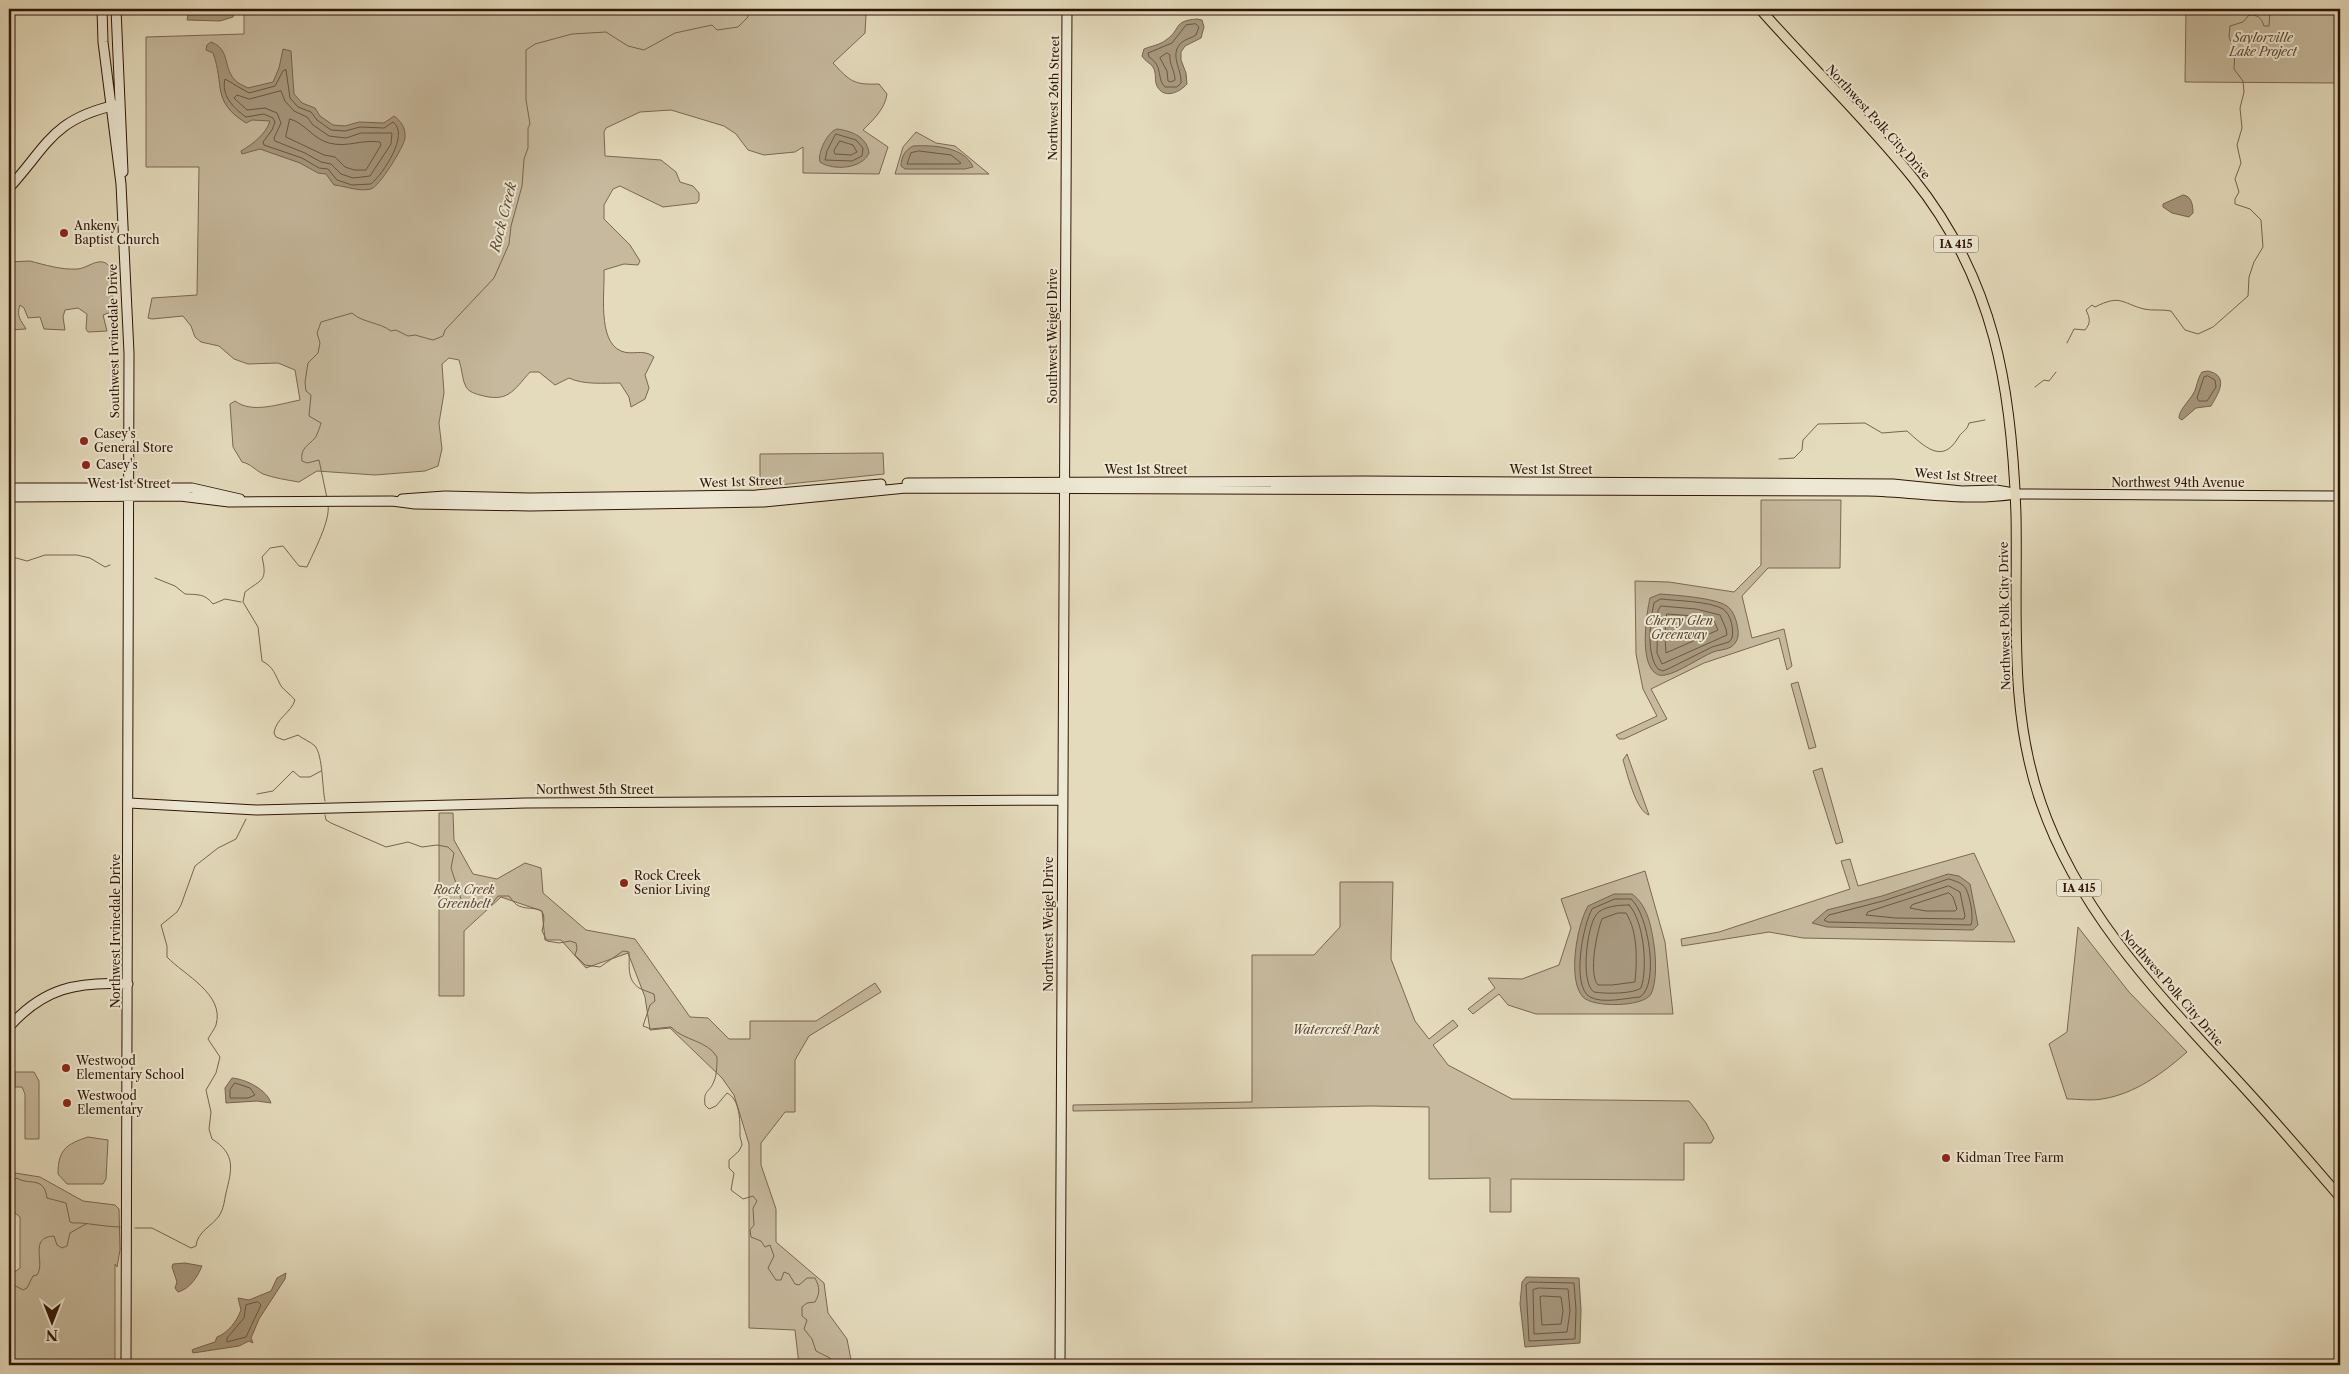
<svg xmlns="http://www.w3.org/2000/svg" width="2349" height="1374" viewBox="0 0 2349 1374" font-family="'Libre Caslon Text',serif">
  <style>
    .green { fill: #c6b99d; stroke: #7c6752 }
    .water { fill: #a7987e; stroke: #78644e }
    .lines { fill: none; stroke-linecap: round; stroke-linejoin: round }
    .shore { stroke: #6c5642; stroke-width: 1 }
    .stream { stroke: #78644e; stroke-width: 1 }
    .secondary-casing { stroke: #311506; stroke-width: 11 }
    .primary-casing { stroke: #311506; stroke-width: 11 }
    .secondary { stroke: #ede8d3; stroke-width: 9 }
    .primary { stroke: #e4dbbc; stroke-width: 9 }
    .poi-dot { fill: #8f2418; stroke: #ede8d3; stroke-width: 2 }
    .labels { text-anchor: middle; stroke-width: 4; stroke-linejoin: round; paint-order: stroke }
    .shield { fill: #ede8d3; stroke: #695444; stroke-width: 1 }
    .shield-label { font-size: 11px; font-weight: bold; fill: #311506 }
    .park-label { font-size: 12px; font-style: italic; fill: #5e4633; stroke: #ede8d3 }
    .street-label { font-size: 12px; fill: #311506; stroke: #ede8d3 }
    .poi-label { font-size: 12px; fill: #311506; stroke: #ede8d3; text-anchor: start }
    .water-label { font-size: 14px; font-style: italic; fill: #604936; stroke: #ede8d3 }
  </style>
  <rect width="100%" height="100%" fill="#e4dbbc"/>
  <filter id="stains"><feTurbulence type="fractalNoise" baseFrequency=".004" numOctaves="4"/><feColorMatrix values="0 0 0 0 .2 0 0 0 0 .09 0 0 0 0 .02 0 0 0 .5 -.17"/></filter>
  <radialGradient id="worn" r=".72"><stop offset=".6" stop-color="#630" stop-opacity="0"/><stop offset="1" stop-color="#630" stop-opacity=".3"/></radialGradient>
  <path class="green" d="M 244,9 L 862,9 L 866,15 L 865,33 L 833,63 C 850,81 853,85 879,84 L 887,94 C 885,109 873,120 863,130 L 888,147 L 879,174 L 803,173 L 803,147 L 795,152 L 764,155 L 748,150 L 736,134 L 724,126 L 671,110 L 640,112 L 606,128 L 604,132 L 605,156 L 661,160 L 676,172 L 680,182 L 693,186 L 699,193 L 699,200 L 697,203 L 663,207 L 620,186 L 613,189 L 604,205 L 604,219 L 630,245 L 640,261 L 638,265 L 624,264 L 604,270 C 605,291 597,341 621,351 C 632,356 643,348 654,357 L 645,375 L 649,388 L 645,399 L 631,407 L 629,397 L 620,383 C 603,383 584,385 569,378 L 555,385 L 539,372 L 530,372 C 513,391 508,403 480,395 C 476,394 469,392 466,387 C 462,380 462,368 459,360 L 449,358 L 442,364 L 444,393 L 439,423 L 442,449 L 438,466 L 425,471 L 375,475 L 317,471 L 299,482 C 287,480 274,478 263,474 C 255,470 251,464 242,462 L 233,447 L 230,404 L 235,401 C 252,414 279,404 300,400 L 295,370 L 278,363 L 248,364 L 234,359 L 219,346 L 201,342 L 195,337 L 191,326 L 183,316 L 152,319 L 148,318 L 152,298 L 197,295 L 199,167 L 146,167 L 146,37 L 244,34 Z
    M 2186,9 L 2340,9 L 2340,83 L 2185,82 Z
    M 916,132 L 936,143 L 955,146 L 989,174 L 895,174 L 903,147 Z
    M 30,261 C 45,265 62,270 77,269 C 87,269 100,255 109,266 C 115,273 108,282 110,289 C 112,298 116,301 114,311 L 103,315 L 107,331 L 88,332 L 86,329 L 87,314 L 78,308 L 65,310 L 63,317 L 65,330 L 44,329 L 40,317 L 28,318 L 24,308 L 20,305 C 16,317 21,320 26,329 L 9,330 L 9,262 Z
    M 883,453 L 884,474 L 760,487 L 760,454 Z
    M 1761,500 L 1841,500 L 1840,568 L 1768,568 L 1742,596 L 1752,638 L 1784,629 L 1792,666 L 1787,670 L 1779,638 L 1704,663 L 1651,689 L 1667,719 L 1624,739 L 1619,739 L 1616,735 L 1657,716 L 1643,689 L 1636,654 L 1635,581 L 1669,582 L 1734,592 L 1761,565 Z
    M 1798,682 L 1816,747 L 1809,749 L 1791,684 Z
    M 1627,754 L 1649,815 C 1636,811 1627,773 1623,760 Z
    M 1822,768 L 1843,842 L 1836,844 L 1813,771 Z
    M 439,813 L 453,813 L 454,840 L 473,874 L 497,879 L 525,863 L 541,868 L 543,893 L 586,930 L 635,939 L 690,1017 L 708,1018 L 729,1039 L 750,1039 L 750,1021 L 816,1021 L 875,983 L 881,992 L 809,1036 L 795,1060 L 795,1112 L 785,1112 L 761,1143 L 761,1165 L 776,1209 L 776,1242 L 824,1283 L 828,1313 L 847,1339 L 852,1365 L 799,1365 L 795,1330 L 749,1328 L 749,1144 L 734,1095 L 722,1078 L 670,1028 L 650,1030 L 645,997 L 628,953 L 586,968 L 561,940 L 545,940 L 542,911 L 501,897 L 464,931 L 464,996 L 439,996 Z
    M 1974,853 L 2015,942 L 1803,938 L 1769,932 L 1682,946 L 1681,939 L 1719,932 L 1850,889 L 1841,861 L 1850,859 L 1858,886 Z
    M 1645,871 L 1665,942 L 1673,1014 L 1536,1014 L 1508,1005 L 1499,994 L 1473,1014 L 1468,1009 L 1495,988 L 1488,978 L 1522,979 L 1559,965 L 1571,928 L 1561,899 Z
    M 1340,882 L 1393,882 L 1391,959 L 1415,1021 L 1429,1039 L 1453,1020 L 1458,1026 L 1433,1045 L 1448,1065 L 1512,1099 L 1689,1101 L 1706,1123 L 1714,1138 L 1711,1143 L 1684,1143 L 1684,1180 L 1511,1179 L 1511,1212 L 1490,1212 L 1490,1178 L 1429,1179 L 1429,1107 L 1372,1106 L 1073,1111 L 1073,1105 L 1252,1102 L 1252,955 L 1314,955 L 1340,927 Z
    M 2078,927 L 2129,992 L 2187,1052 C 2163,1073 2135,1094 2102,1099 C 2091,1101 2078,1099 2067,1099 L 2049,1044 L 2067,1032 Z
    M 15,1072 L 34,1072 L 39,1081 L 39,1139 L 25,1139 L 25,1094 L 22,1087 L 15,1087 Z
    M 88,1137 L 108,1140 L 106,1179 L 103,1184 L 67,1184 L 58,1174 C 58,1149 67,1144 88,1137 Z
    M 9,1172 L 40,1177 L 83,1201 L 115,1205 L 119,1209 L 120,1250 L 117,1267 L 115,1264 L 115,1365 L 9,1365 L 9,1276 L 20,1268 L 20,1217 L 9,1208 Z"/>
  <path class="water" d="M 189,9 L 236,9 L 233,17 L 220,21 L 187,20 Z
    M 1197,19 L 1202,20 L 1204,27 L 1201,38 L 1185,46 L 1181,52 L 1181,60 L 1186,73 L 1187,84 C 1180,92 1164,100 1157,86 C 1154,80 1157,74 1153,67 C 1150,63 1145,61 1142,56 L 1144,49 C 1151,46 1160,45 1166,40 C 1182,29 1172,21 1197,19 Z
    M 211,42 C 230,49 223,66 234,79 C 237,83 244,86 248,88 L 273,82 L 279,68 L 283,49 L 291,51 L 294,94 L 302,103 L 315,108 L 320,116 L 333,125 L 345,126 L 359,122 L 384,123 L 394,116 C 401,121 406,128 405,138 C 404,147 379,187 371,189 C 358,192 346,186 334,185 L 326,174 L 318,173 L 300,163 L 260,149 L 242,154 L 241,151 C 253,144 266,134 270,121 L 252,120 L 246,123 C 211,101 225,86 213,53 L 206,50 L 207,45 Z
    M 837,129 C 852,131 867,137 869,153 C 862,169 833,171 820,162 C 817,153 828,131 837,129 Z
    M 913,146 C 932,145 964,146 973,167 L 965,169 L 905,169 L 901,166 C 901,157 905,150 913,146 Z
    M 2183,195 C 2192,196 2193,206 2193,213 L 2189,217 L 2172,213 L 2163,207 L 2163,204 Z
    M 2208,371 C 2230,376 2218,394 2211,406 L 2196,408 L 2182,420 L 2179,418 C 2179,410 2189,401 2193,394 C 2197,388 2197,379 2202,372 Z
    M 1660,594 C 1675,595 1716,598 1727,606 C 1734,611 1737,622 1738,630 C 1739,636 1737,643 1731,647 C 1726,650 1718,650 1713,652 C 1699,658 1678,673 1665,675 C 1661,676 1657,675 1654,672 C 1640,659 1646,616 1650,598 Z
    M 1948,874 L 1959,876 L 1970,884 L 1978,925 L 1973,930 L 1827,927 L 1812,923 L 1827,910 L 1882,896 Z
    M 1614,894 L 1632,894 C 1648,906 1651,926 1654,945 C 1656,958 1657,982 1651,994 C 1644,1007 1593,1008 1583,997 C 1567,980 1577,925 1588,906 Z
    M 232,1078 C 246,1079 267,1090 271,1103 L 257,1101 L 226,1103 L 225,1088 Z
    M 185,1263 L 202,1266 C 198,1276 190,1289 178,1292 L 175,1288 L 177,1282 L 172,1267 L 173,1264 Z
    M 286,1273 L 285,1279 L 259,1319 L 251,1338 L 253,1343 L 249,1341 L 239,1346 L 193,1353 L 192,1350 L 194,1349 L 215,1342 L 217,1337 C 228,1333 237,1321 241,1310 L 238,1298 L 249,1300 L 271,1291 L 277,1278 Z
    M 1526,1277 L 1579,1278 L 1581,1310 L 1580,1343 L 1525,1347 L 1520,1304 L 1522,1282 Z"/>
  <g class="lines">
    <path class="shore" d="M 1196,24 L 1199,27 L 1196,35 C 1192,38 1185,39 1181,43 C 1169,55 1182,69 1181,83 L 1177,87 L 1165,87 C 1156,78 1164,67 1149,57 L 1148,53 L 1172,43 L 1186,25 Z
      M 1167,53 L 1170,55 C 1169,64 1175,71 1175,80 L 1171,82 L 1168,81 L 1167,71 L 1160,58 Z
      M 286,70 L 290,98 L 298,107 L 311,112 L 317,120 L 331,130 L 345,131 L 360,127 L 384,128 L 393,122 C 410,134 383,174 371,184 L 352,185 L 337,180 L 328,169 L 319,168 L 302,158 L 264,145 L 263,142 L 272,130 L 275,122 L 273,118 L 264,114 L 246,117 C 233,108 221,95 225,79 L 249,93 L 275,86 L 283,71 Z
      M 281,91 L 285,101 L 294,111 L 307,117 L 313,125 L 329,136 L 346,138 L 361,133 L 392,133 L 391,144 L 370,176 L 353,178 L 341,174 L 331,164 L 321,162 L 305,153 L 275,141 L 274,138 L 281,123 L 277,113 L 265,108 L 247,110 L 234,98 L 237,95 L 249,99 Z
      M 290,119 C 305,123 313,139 329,143 C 347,148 362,139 380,142 L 381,145 L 366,170 L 354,170 L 345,167 L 335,157 L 324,155 L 286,137 Z
      M 836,134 L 856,140 L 863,148 L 862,156 L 852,161 L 825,160 L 827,151 Z
      M 840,141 L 853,145 L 857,152 L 851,155 L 835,154 L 834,151 Z
      M 919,151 L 951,155 L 961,163 L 959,164 L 907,164 L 911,153 Z
      M 2208,376 L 2215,380 L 2216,387 L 2207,401 L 2199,401 L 2197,398 L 2204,377 Z
      M 1661,599 C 1677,601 1709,601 1723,609 C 1731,614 1734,630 1732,638 L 1729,642 L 1712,647 L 1670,668 L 1663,671 L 1658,669 C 1646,654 1650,622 1654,603 Z
      M 1661,606 L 1696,609 L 1720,615 L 1726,629 L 1727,635 L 1662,664 L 1657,653 L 1658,611 Z
      M 1667,614 L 1695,616 L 1714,621 L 1718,630 L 1666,653 L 1665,637 Z
      M 1949,879 C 1955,881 1963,883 1966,889 C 1970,897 1974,917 1971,925 L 1828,922 L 1824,920 L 1829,915 L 1883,901 Z
      M 1949,886 L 1960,892 L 1965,916 L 1964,919 L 1895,918 L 1866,915 L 1868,912 Z
      M 1949,893 L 1953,897 L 1957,909 L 1955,911 L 1926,911 L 1910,908 L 1912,905 Z
      M 1615,899 L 1631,899 C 1648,913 1660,984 1640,997 C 1626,998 1603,1004 1590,997 C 1571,986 1583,925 1592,909 Z
      M 1629,905 C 1644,921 1648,968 1641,988 C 1633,994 1605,994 1594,992 C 1580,983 1587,927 1596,915 C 1602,906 1620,905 1629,905 Z
      M 1618,913 L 1626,913 C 1638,932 1637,960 1635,982 L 1612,985 L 1598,985 C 1588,974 1597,931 1602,919 Z
      M 235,1083 L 250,1088 L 255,1095 L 248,1098 L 230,1098 L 230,1090 Z
      M 1530,1282 L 1574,1283 L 1576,1310 L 1575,1339 L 1529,1341 L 1526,1285 Z
      M 1539,1288 L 1568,1289 L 1570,1311 L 1567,1332 L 1534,1334 L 1533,1290 Z
      M 1543,1296 L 1561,1297 L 1563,1311 L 1561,1324 L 1542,1325 L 1540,1297 Z
      M 258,1302 L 261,1305 L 246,1337 L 227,1342 L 227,1338 L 244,1318 L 246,1305 Z"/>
    <path class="stream" d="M 2067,343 L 2074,329 L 2085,330 C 2091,323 2090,318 2086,310 L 2092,305 L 2095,307 C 2121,294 2121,303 2144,309 C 2152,311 2162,309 2171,311 L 2185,330 L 2198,334 L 2213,327 L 2248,296 L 2249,277 L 2254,262 L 2263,247 L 2261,220 L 2250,209 L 2235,204 L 2235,199 L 2239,192 L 2235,179 L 2241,163 L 2237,145 L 2242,128 L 2240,108 L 2244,92 L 2243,81 L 2234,69 L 2235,51 L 2229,37 L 2230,26 L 2243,22 L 2249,15 C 2258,15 2261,17 2264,26 L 2269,26 L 2270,9
      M 2035,387 L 2044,380 L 2049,381 L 2056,372
      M 1779,459 L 1794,458 L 1802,450 L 1803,440 L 1818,424 L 1865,423 L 1882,433 L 1907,431 C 1924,446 1942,465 1958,438 C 1961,432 1967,431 1969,423 L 1985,420
      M 327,498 L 319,460 L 307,463 L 302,461 C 300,448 308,446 315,438 C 317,435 320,427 321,423 L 309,416 L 311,395 L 306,391 L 305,382 L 308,363 L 318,353 L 320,343 L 317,333 L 321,322 L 352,313 C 363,323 379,322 391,331 L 396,330 L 408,336 L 415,335 L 433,340 L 443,336 L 445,330 L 494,278 L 509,244 L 511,226 L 522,186 L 524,159 L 528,148 L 528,128 L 530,124 L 526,100 L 526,50 L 535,44 L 572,34 L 606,32 L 628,46 L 644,50 L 675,33 L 712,25 L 717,30 L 738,27 L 748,17 L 747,9
      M 9,556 L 27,561 L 45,555 L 77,555 L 90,558 L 105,567 L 110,565
      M 155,578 L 175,586 L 185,594 C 198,595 204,593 213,604 L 225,599 L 241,602
      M 257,794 L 273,791 L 293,771 L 300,777 L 310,777 L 321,771
      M 325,801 C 322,787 323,756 315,746 C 311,742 303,739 298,735 L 284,740 L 276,737 L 274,733 C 276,718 291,713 295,700 C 291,695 285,691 281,686 C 275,675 274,667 262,661 L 258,627 L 243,602 L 245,592 C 261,579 268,582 262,557 L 270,548 L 283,546 L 299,566 L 307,567 C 313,553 331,520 328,505
      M 325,815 L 326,820 L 331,823 L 386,847 L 408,842 L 422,847 L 437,845 L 448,847 L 454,853 L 451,868 L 462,902 L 491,905 L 498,896 L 509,896 C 511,898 514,903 517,905 C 531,913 550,900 542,931 L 547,941 L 559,943 L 570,941 L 576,943 L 577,949 L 575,955 L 585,965 L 600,967 L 623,951 L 629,952 C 630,965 626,979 639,988 C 643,990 649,992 654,994 L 655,1001 L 650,1005 L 643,1026 L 651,1029 L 671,1027 C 684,1041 707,1040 717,1057 C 717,1063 717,1075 714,1081 C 710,1093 703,1089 705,1105 L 709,1109 L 716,1106 L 727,1093 C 740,1099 740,1121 740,1133 C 739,1137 742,1141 742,1145 L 739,1151 L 729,1160 L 729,1168 L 734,1173 L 731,1190 L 743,1199 L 753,1196 L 757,1201 L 753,1208 L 754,1225 L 750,1230 L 751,1237 L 761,1241 L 765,1247 L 770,1245 L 774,1256 L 768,1268 L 776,1280 L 781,1280 L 784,1272 L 789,1274 L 795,1284 L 799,1285 L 807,1278 L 815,1278 C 820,1288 820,1293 815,1302 L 807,1303 L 802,1307 L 802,1316 L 807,1320 L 804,1329 L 812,1339 L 816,1351 L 830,1358 L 833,1363
      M 9,1183 L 17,1178 C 28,1186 44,1175 47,1198 L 66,1203 L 70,1222 L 73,1223 C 83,1222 106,1227 120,1227
      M 135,1228 L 152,1228 L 191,1248 L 196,1246 C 197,1232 212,1226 219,1216 C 224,1208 224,1202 226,1193 C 232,1169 236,1154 212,1139 L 209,1129 L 211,1112 L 206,1090 L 216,1073 L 220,1057 L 208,1039 C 210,1035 214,1030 216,1025 C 225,994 184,975 167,957 L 167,946 L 161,925 L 177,912 L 181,905 L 195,866 L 218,848 L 236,839 L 246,819
      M 9,1288 L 14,1285 L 23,1290 L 27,1288 L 33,1276 L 37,1275 C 46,1263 28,1237 54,1236 L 57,1245 L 62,1248 L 67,1246 L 70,1233 L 86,1224"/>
    <g class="secondary-casing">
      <path id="secondary" d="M 102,9 L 103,42 L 121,184 L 129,353 L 126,1365
        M 116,9 L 123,172
        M 9,188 C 48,145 53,119 116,105
        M 907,483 L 1362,481 L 1893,484 L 1962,491 L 1996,490 L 2008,492
        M 9,488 L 192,488 L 240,499
        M 9,497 L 180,496 L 229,502 L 392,501 L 415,504 L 530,506 L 764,502 L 906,488 L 1867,491 C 1917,492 1966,502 2015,494 L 2340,496
        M 402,499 L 445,496 L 530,498 L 756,495 L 881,484
        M 129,803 L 257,810 L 525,803 L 1062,800
        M 9,1027 C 43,988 78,981 128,984
        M 1060,1365 L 1067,9"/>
    </g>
    <g class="primary-casing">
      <path id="primary" d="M 1760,9 C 1810,66 1866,119 1913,178 C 1995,280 2012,389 2016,515 C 2018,612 2008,710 2041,803 C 2081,919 2168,1004 2249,1093 C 2280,1127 2310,1162 2340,1197"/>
    </g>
    <use href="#secondary" class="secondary"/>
    <use href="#primary" class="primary"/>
  </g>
  <g class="poi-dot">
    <circle cx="64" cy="233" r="5"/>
    <circle cx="84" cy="441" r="5"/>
    <circle cx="86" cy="465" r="5"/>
    <circle cx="624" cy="883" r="5"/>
    <circle cx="66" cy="1068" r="5"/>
    <circle cx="67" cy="1103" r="5"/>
    <circle cx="1946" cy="1158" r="5"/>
  </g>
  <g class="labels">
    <g class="shield">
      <rect x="1933.5" y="235.5" width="45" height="17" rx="4"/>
      <rect x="2056.5" y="879.5" width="45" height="17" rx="4"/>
    </g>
    <g class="shield-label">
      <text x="1956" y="248">IA 415</text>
      <text x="2079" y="892">IA 415</text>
    </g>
    <g class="park-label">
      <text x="2263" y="42">Saylorville<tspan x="2263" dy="14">Lake Project</tspan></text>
      <text x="1679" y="625">Cherry Glen<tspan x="1679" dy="14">Greenway</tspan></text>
      <text x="464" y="894">Rock Creek<tspan x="464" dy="14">Greenbelt</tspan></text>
      <text x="1336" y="1034">Watercrest Park</text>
    </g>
    <g class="street-label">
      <text transform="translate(1054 98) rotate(-89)" y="4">Northwest 26th Street</text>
      <text transform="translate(1878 122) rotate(48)" y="4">Northwest Polk City Drive</text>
      <text transform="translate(1053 336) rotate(-90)" y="4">Southwest Weigel Drive</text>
      <text transform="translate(114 341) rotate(-91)" y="4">Southwest Irvinedale Drive</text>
      <text x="1146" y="474">West 1st Street</text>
      <text x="1551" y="474">West 1st Street</text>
      <text transform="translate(1956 476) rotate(4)" y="4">West 1st Street</text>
      <text transform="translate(741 482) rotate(-2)" y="4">West 1st Street</text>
      <text x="2178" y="487">Northwest 94th Avenue</text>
      <text x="129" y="488">West 1st Street</text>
      <text transform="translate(2005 616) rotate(-91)" y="4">Northwest Polk City Drive</text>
      <text x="595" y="794">Northwest 5th Street</text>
      <text transform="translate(1049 924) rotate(-90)" y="4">Northwest Weigel Drive</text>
      <text transform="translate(116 931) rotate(-90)" y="4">Northwest Irvinedale Drive</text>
      <text transform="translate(2172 988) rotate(49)" y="4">Northwest Polk City Drive</text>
    </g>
    <g class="poi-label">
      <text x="74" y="230">Ankeny<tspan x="74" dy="14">Baptist Church</tspan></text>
      <text x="94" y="438">Casey's<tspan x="94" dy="14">General Store</tspan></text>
      <text x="96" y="469">Casey's</text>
      <text x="634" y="880">Rock Creek<tspan x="634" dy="14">Senior Living</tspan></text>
      <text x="76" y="1065">Westwood<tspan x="76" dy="14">Elementary School</tspan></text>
      <text x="77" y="1100">Westwood<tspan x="77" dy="14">Elementary</tspan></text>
      <text x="1956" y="1162">Kidman Tree Farm</text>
    </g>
    <g class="water-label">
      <text transform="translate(503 217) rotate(-76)" y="5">Rock Creek</text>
    </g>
  </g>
  <rect width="2349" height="1374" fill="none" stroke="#e4dbbc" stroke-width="30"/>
  <rect x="10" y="10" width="2329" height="1354" fill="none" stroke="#311506" stroke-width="2.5"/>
  <rect x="15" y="15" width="2319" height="1344" fill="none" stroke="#311506"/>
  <g transform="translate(52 1322) rotate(180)" stroke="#ede8d3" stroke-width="4" paint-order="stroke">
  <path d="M0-4L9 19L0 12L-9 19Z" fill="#311506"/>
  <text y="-8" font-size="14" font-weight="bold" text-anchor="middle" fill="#311506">N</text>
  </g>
  <rect width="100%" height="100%" filter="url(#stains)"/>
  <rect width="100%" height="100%" fill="url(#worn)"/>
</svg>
